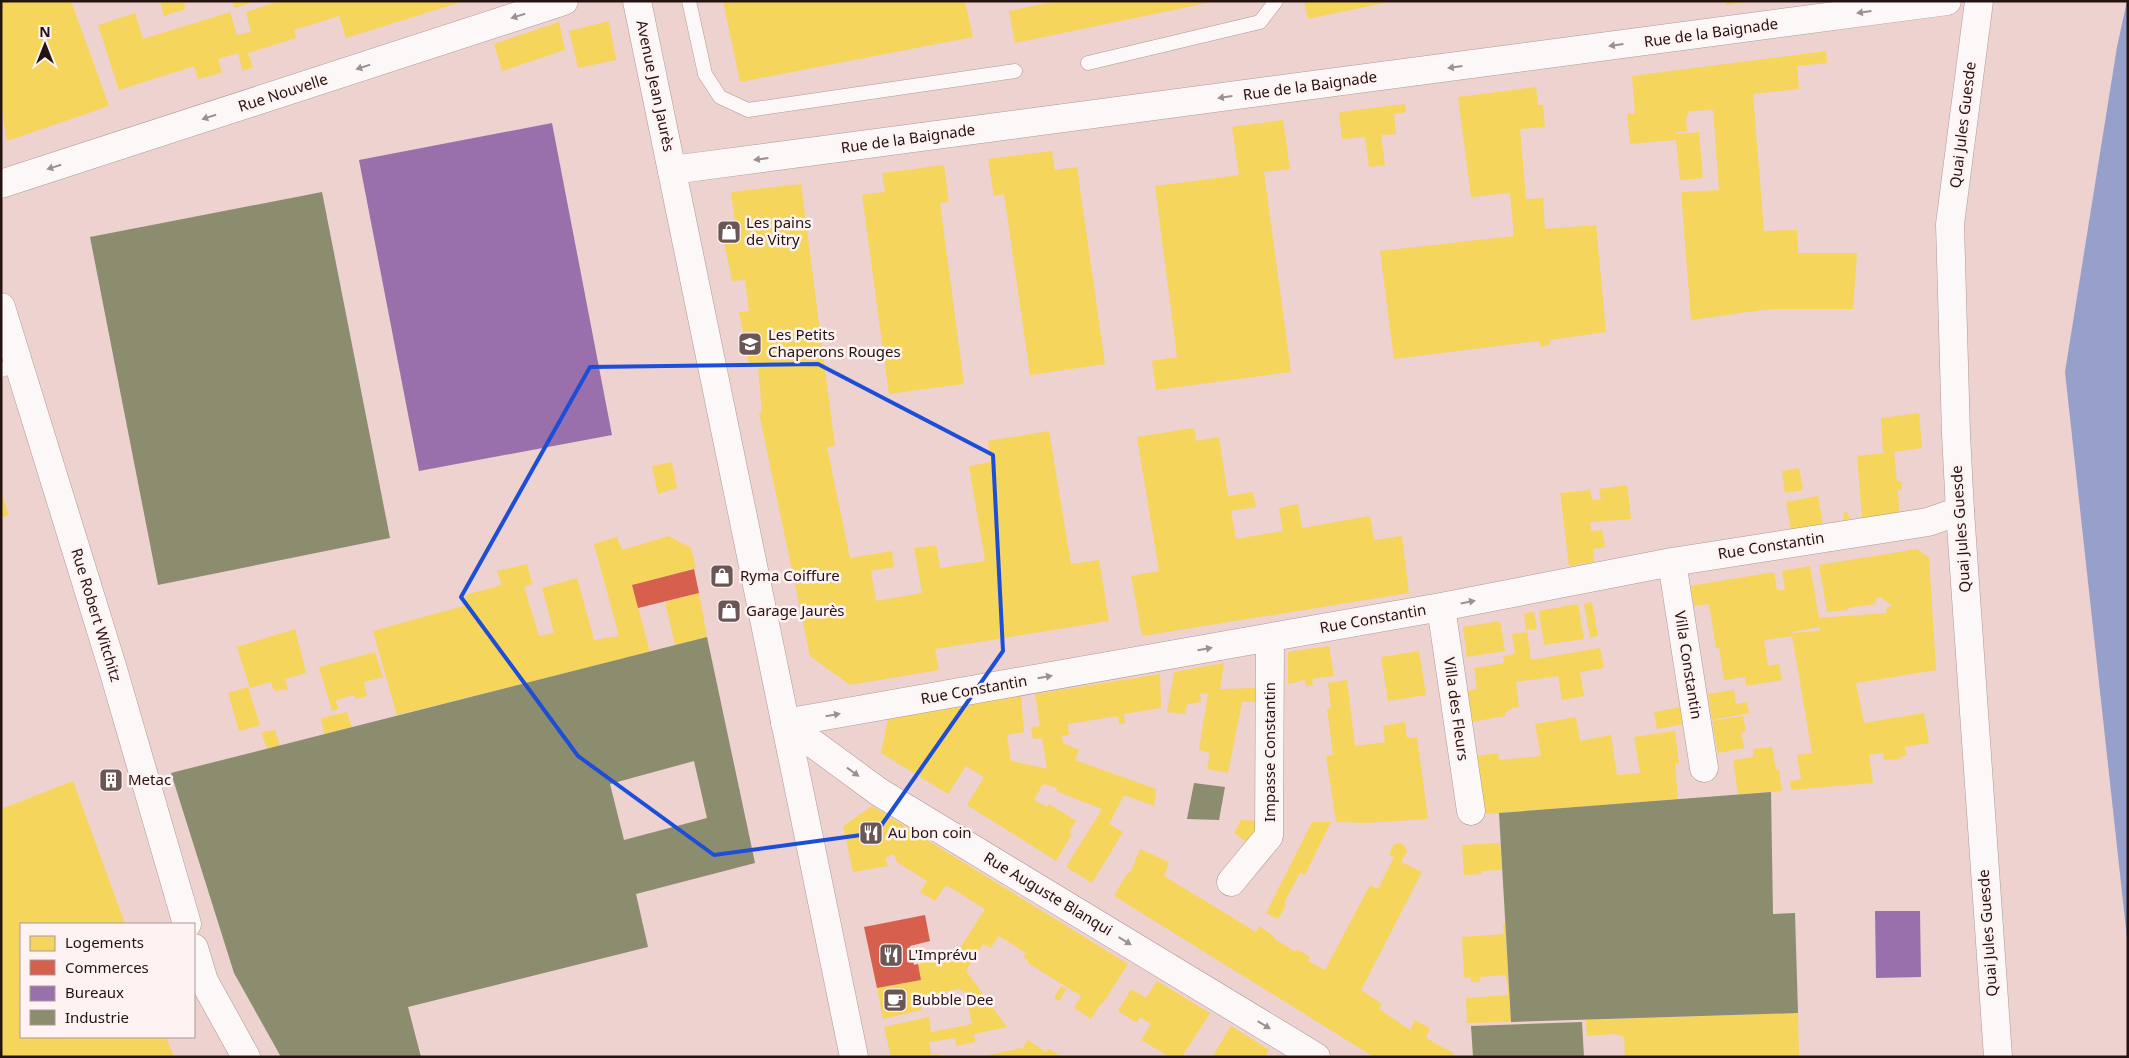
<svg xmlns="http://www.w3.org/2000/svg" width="2129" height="1058" viewBox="0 0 2129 1058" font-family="'Noto Sans',sans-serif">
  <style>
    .water { fill: #96a0cb }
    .homes { fill: #f6d55c; fill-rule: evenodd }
    .shops { fill: #d6604d }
    .offices { fill: #9970ab }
    .industry { fill: #8c8c6e; fill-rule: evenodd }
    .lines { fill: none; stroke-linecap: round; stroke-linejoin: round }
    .lane-casing { stroke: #ac9896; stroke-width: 15 }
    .street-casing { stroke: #ac9896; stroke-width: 29 }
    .secondary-casing { stroke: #ac9896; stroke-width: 29 }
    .lane { stroke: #fcf8f8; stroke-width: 14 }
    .street { stroke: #fcf8f8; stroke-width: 28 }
    .secondary { stroke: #fcf8f8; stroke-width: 28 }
    .oneway { fill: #9b9190 }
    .marked { fill: none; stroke: #1d4ed8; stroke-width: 4; stroke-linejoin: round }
    .labels { text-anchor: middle; stroke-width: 5; stroke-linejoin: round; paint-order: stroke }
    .street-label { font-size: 15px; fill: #241311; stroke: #fef3f2 }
    .poi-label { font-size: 15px; fill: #241311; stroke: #fef3f2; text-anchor: start }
  </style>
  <rect width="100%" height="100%" fill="#edd2cf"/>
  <path class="water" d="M 2127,1 L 2128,1 L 2128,947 L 2065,372 L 2117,47 Z"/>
  <path class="homes" d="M 1,1 L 71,1 L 109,106 L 7,141 L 1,104 Z
    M 160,1 L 184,1 L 185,9 L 164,16 Z
    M 232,1 L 253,1 L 253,2 L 235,8 Z
    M 279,1 L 461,2 L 346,38 L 339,16 L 294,30 L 296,38 L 248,53 L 253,67 L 243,71 L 238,53 L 218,59 L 222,73 L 198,79 L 194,66 L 119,90 L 98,25 L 135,13 L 143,39 L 230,12 L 237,35 L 251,32 L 246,12 Z
    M 723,1 L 965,1 L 973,37 L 740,82 Z
    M 1058,1 L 1212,1 L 1212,2 L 1015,43 L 1009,11 Z
    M 1304,1 L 1389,1 L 1389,2 L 1308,19 Z
    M 1726,1 L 1747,1 L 1747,2 L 1726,5 Z
    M 609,21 L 616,60 L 578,68 L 569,31 Z
    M 559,22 L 565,50 L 502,71 L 494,44 Z
    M 1826,51 L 1827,63 L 1797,66 L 1799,89 L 1753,94 L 1764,231 L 1797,230 L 1798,253 L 1857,253 L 1853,309 L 1770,309 L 1691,320 L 1681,192 L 1719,190 L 1713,110 L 1689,111 L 1686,119 L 1687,131 L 1676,132 L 1676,134 L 1699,132 L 1703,178 L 1680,180 L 1676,140 L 1630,144 L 1627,114 L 1635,114 L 1632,76 Z
    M 1536,87 L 1538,105 L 1543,105 L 1545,127 L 1520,129 L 1526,199 L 1543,198 L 1545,229 L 1596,225 L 1606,332 L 1550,340 L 1550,345 L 1541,347 L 1539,341 L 1394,359 L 1380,251 L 1514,236 L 1510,193 L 1471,197 L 1458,97 Z
    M 1405,104 L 1406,112 L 1394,114 L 1396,134 L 1381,135 L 1385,165 L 1369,167 L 1365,137 L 1342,139 L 1339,112 Z
    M 1283,120 L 1290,169 L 1264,172 L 1291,372 L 1156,390 L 1152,361 L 1177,357 L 1155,186 L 1239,175 L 1232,127 Z
    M 1052,151 L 1055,170 L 1077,167 L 1105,364 L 1030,375 L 1004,194 L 994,196 L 988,159 Z
    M 944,165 L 949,202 L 940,203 L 964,384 L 889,394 L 862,195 L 885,192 L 882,173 Z
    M 801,184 L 835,446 L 827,447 L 850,558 L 892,551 L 894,567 L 871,571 L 876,601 L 922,593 L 914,548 L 936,545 L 940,568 L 985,561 L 969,466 L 991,462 L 988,441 L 1049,431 L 1071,564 L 1099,560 L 1109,621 L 935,649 L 939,670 L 850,685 L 810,656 L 759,413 L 762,412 L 758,367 L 750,368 L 739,312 L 749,311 L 745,280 L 732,281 L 724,242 L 737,239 L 731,192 Z
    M 1919,413 L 1922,448 L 1894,452 L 1897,481 L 1901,481 L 1902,490 L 1898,490 L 1899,512 L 1862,518 L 1857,456 L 1883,453 L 1881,418 Z
    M 1194,428 L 1196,441 L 1219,437 L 1228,496 L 1253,492 L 1256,507 L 1231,511 L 1236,539 L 1283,531 L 1279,508 L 1298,504 L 1302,528 L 1370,516 L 1374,540 L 1402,536 L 1409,593 L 1142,636 L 1131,576 L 1159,571 L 1137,437 Z
    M 672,462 L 677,488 L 658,494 L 652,466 Z
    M 1799,468 L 1803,490 L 1785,493 L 1782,471 Z
    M 1627,485 L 1631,519 L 1590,522 L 1591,531 L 1602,530 L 1605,547 L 1593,549 L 1594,562 L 1569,566 L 1560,493 L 1590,490 L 1592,500 L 1601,499 L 1599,489 Z
    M 1,491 L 9,515 L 1,518 Z
    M 1818,496 L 1823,525 L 1791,530 L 1786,502 Z
    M 1848,512 L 1849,520 L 1844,521 L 1843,513 Z
    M 669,536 L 691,548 L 696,568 L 632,585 L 650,652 L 397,715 L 373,631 L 467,605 L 465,595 L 502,585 L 497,571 L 527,564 L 532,584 L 524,587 L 539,636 L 554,633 L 542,588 L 577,578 L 594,640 L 619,636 L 594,544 L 617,537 L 622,550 Z
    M 1917,549 L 1929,558 L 1936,670 L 1856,683 L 1864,723 L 1924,713 L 1929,743 L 1905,747 L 1907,756 L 1899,757 L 1899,759 L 1884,760 L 1883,753 L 1869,755 L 1873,783 L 1791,790 L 1790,781 L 1801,779 L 1797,755 L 1812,753 L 1792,636 L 1764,640 L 1768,666 L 1779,664 L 1782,680 L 1746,686 L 1745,677 L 1724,680 L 1719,648 L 1716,648 L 1709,604 L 1694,606 L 1690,586 L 1774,572 L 1777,590 L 1785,590 L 1782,571 L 1810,566 L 1819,618 L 1886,613 L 1886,610 L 1888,607 L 1891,607 L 1891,605 L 1881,597 L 1877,597 L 1875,604 L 1848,608 L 1848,610 L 1827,612 L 1819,565 ZM 1820,627 L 1820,631 L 1792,633 L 1792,632 Z
    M 699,593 L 707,637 L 675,645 L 665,602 Z
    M 1592,602 L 1598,636 L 1590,638 L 1584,604 Z
    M 1578,604 L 1584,639 L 1544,645 L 1539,611 Z
    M 1534,612 L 1537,629 L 1526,630 L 1524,613 Z
    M 1500,621 L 1505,651 L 1467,657 L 1463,627 Z
    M 295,629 L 306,673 L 285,679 L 288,689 L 274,691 L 271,682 L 250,688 L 237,647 Z
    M 1527,632 L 1531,660 L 1600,648 L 1604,668 L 1580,672 L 1584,696 L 1562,700 L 1558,676 L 1516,682 L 1519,707 L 1512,708 L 1505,713 L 1506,716 L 1471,722 L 1466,691 L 1477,689 L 1474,668 L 1504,663 L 1503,656 L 1515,654 L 1512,634 Z
    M 1329,646 L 1334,676 L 1312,679 L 1313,685 L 1306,686 L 1305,680 L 1288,684 L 1288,652 Z
    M 1419,651 L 1426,695 L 1388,701 L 1381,657 Z
    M 375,652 L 383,677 L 364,682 L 367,696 L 356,699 L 354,695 L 336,700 L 338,709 L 332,711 L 319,667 Z
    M 1224,663 L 1220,689 L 1256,688 L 1256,702 L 1242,702 L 1228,773 L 1207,769 L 1210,753 L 1199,750 L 1208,693 L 1200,694 L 1201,702 L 1187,704 L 1185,714 L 1167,712 L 1174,672 Z
    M 1160,674 L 1161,708 L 1124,714 L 1125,724 L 1119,724 L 1118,716 L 1068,724 L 1069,735 L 1062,736 L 1063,743 L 1079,750 L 1075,760 L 1156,789 L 1154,806 L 1124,795 L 1109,824 L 1123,832 L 1092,883 L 1066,867 L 1102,809 L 1056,791 L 1058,788 L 1043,784 L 1034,800 L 1047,807 L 1049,804 L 1076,821 L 1069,832 L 1072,834 L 1056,861 L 967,805 L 984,777 L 966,766 L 948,794 L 881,753 L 888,718 L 1021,696 L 1024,732 L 1007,735 L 1011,761 L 1047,769 L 1042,738 L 1033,739 L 1031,727 L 1040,726 L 1035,694 Z
    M 1347,680 L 1355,746 L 1385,742 L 1383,726 L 1405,722 L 1407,738 L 1417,737 L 1428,819 L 1365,823 L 1336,822 L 1326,756 L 1333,755 L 1327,709 L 1331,708 L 1328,683 Z
    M 248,687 L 260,725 L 239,731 L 228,693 Z
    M 1734,690 L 1736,704 L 1747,702 L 1749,713 L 1712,720 L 1708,694 Z
    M 1680,707 L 1683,724 L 1657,729 L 1654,712 Z
    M 347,712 L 352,727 L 324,734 L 321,718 Z
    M 1743,716 L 1746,731 L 1741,732 L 1744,748 L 1718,753 L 1712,721 Z
    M 1576,717 L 1580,741 L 1611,735 L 1617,775 L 1640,773 L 1634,737 L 1675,731 L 1679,763 L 1675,763 L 1678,799 L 1486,814 L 1477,756 L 1498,753 L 1499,760 L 1541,756 L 1535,724 Z
    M 275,730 L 280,746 L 267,749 L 261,732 Z
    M 1772,747 L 1776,770 L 1779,770 L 1782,791 L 1738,794 L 1733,760 L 1753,757 L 1753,749 Z
    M 114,768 L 120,788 L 108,791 L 103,771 Z
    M 73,781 L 125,924 L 21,924 L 21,1037 L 166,1037 L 174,1057 L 1,1057 L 1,809 Z
    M 872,806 L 1128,964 L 1103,1003 L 1102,1002 L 1091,1019 L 1074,1008 L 1081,996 L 1028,963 L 1028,960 L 1023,957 L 1026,953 L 999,936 L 991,948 L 983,944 L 966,971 L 1007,1027 L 974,1034 L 975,1042 L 956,1046 L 955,1038 L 929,1042 L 931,1055 L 939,1054 L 939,1057 L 891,1057 L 884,1027 L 929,1017 L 931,1032 L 972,1024 L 965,992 L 958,989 L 919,997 L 922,1010 L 883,1019 L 877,988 L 921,980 L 918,964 L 922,964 L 922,961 L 951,955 L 960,948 L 985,909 L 946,885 L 935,901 L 920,892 L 927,881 L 897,862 L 894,854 L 885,858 L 888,866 L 853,872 L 843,826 Z
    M 1241,820 L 1262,821 L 1250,844 L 1234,833 Z
    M 1312,822 L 1331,822 L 1305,875 L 1300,873 L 1284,903 L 1286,905 L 1278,919 L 1266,913 Z
    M 1399,843 L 1404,845 L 1407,851 L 1401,862 L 1422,872 L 1361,990 L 1382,1004 L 1379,1009 L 1410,1030 L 1415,1020 L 1430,1028 L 1426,1038 L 1453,1053 L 1454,1057 L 1374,1057 L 1114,896 L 1126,875 L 1131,871 L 1140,849 L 1169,862 L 1164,876 L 1256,932 L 1259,926 L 1274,936 L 1273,938 L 1296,952 L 1297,949 L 1310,957 L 1308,961 L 1325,970 L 1370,885 L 1378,889 L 1394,857 L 1389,855 L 1394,844 Z
    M 1500,843 L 1502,870 L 1481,871 L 1482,874 L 1464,875 L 1462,845 Z
    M 1503,924 L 1505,924 L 1511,1022 L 1467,1023 L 1466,998 L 1508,995 L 1506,975 L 1480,977 L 1480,982 L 1471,982 L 1471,977 L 1464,978 L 1462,937 L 1504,934 Z
    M 1157,981 L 1210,1013 L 1182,1057 L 1170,1057 L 1141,1040 L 1151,1024 L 1140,1017 L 1137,1022 L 1132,1020 L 1118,1011 L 1131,989 L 1146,998 Z
    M 1061,986 L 1066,989 L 1059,1001 L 1054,998 Z
    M 1798,1013 L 1799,1057 L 1625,1057 L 1624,1037 L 1616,1034 L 1587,1036 L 1586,1020 Z
    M 1231,1026 L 1269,1050 L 1265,1057 L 1212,1057 Z
    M 1028,1040 L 1046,1052 L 1049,1049 L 1063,1057 L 979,1057 L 1021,1048 L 1022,1049 Z"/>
  <path class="shops" d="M 735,222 L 737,239 L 724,242 L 720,225 Z
    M 694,569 L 699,593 L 638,608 L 632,585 Z
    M 925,915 L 930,941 L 910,946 L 914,965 L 918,964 L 921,980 L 877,988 L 864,927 Z"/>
  <path class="offices" d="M 552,123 L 612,435 L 419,471 L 359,160 Z
    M 1875,911 L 1920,911 L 1921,977 L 1876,978 Z"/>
  <path class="industry" d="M 322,192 L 390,538 L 158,585 L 90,237 Z
    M 707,637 L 755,863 L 636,894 L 648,947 L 408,1007 L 421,1057 L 281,1057 L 234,973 L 171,773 ZM 694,761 L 707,818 L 624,840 L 610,784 Z
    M 1194,783 L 1225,787 L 1219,820 L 1187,819 Z
    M 1771,792 L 1773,914 L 1795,913 L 1798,1013 L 1511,1022 L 1499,813 Z
    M 1582,1022 L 1584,1057 L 1473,1057 L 1471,1026 Z"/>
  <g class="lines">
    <g class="lane-casing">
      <path id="lane" d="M 689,1 L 705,74 L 720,97 L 748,110 L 1015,71
        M 1088,63 L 1260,22 L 1276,1
        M 1,370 L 19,364"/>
    </g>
    <g class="street-casing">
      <path id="street" d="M 672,170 L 1947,1
        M 1,184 L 564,1
        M 1,307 L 112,666 L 187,924
        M 1672,562 L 1704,768
        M 1441,607 L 1471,811
        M 785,723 L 1441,607 L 1672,562 L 1928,522 L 1960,511
        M 785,723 L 879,792 L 1316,1057
        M 1231,882 L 1269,836 L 1270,638
        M 194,948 L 204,981 L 246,1057"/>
    </g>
    <g class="secondary-casing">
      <path id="secondary" d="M 637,1 L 854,1057
        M 1979,1 L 1950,224 L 1956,434 L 1960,511 L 1998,1057"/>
    </g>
    <use href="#lane" class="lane"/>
    <use href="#street" class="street"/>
    <use href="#secondary" class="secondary"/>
  </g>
  <defs><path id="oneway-solid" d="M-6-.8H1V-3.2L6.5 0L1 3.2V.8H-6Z" transform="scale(1.25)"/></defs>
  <g class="oneway">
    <use href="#oneway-solid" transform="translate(1864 12) rotate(172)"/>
    <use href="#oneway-solid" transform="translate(518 16) rotate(162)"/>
    <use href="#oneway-solid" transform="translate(1616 45) rotate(172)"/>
    <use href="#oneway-solid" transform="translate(363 67) rotate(162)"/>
    <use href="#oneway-solid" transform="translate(1455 67) rotate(172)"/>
    <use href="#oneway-solid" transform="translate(1225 97) rotate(172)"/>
    <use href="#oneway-solid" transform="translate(209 117) rotate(162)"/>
    <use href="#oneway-solid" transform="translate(761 159) rotate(173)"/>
    <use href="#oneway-solid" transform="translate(54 167) rotate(162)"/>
    <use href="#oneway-solid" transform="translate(1468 602) rotate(-11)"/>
    <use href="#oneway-solid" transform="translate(1205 649) rotate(-10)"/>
    <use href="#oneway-solid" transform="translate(1045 677) rotate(-10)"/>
    <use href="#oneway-solid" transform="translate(833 715) rotate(-10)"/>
    <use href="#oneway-solid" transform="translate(853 772) rotate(36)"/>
    <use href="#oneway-solid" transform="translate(1125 941) rotate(31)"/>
    <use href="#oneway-solid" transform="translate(1264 1025) rotate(31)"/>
  </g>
  <path class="marked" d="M 818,364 L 993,455 L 1003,651 L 876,833 L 714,855 L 578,756 L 461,597 L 590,367 Z"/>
  <defs>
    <g id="shop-square" transform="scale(1.25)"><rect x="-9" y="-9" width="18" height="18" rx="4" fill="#6a5654" stroke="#fef3f2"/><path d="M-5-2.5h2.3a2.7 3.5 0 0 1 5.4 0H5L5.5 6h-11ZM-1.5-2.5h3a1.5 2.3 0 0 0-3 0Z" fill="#fff"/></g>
    <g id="school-square" transform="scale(1.25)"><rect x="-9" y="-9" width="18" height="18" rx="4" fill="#6a5654" stroke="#fef3f2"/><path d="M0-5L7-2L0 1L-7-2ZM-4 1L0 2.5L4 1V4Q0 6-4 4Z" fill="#fff"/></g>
    <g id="building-square" transform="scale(1.25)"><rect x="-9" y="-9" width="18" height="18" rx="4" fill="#6a5654" stroke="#fef3f2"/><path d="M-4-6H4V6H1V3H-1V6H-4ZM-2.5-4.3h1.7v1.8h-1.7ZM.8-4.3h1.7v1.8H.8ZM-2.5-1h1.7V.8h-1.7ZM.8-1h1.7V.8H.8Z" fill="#fff"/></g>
    <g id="restaurant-square" transform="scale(1.25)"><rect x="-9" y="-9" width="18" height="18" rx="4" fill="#6a5654" stroke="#fef3f2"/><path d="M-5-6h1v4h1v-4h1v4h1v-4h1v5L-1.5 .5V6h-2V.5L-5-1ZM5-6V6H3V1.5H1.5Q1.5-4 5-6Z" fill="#fff"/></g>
    <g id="cafe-square" transform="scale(1.25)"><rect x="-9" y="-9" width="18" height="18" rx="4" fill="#6a5654" stroke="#fef3f2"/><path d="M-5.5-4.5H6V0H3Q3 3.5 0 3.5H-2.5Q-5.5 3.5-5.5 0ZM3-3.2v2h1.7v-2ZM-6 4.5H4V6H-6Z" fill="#fff"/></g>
  </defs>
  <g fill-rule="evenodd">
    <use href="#shop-square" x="729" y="232"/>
    <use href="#school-square" x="750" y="344"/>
    <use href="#shop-square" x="722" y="576"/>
    <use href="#shop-square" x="729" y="611"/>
    <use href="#building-square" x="111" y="780"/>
    <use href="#restaurant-square" x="871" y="833"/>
    <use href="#restaurant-square" x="891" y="955"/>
    <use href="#cafe-square" x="895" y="1000"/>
  </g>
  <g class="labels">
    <g class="street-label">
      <text transform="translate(1711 33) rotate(-8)" y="5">Rue de la Baignade</text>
      <text transform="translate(655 86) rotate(78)" y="5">Avenue Jean Jaurès</text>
      <text transform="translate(1310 86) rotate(-8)" y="5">Rue de la Baignade</text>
      <text transform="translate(283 93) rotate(-18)" y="5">Rue Nouvelle</text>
      <text transform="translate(1963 125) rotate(-83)" y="5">Quai Jules Guesde</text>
      <text transform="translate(908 139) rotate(-8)" y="5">Rue de la Baignade</text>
      <text transform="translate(1961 529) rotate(-94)" y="5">Quai Jules Guesde</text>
      <text transform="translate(1771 546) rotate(-9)" y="5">Rue Constantin</text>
      <text transform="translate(96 615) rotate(73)" y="5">Rue Robert Witchitz</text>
      <text transform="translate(1373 619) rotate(-10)" y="5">Rue Constantin</text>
      <text transform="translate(1688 665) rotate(81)" y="5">Villa Constantin</text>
      <text transform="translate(974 690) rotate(-10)" y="5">Rue Constantin</text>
      <text transform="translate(1456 709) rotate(82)" y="5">Villa des Fleurs</text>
      <text transform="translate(1270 752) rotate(-90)" y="5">Impasse Constantin</text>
      <text transform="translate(1048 894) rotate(31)" y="5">Rue Auguste Blanqui</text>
      <text transform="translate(1988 933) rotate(-94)" y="5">Quai Jules Guesde</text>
    </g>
    <g class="poi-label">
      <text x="746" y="228">Les pains<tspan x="746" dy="17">de Vitry</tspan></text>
      <text x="768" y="340">Les Petits<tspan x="768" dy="17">Chaperons Rouges</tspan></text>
      <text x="740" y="581">Ryma Coiffure</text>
      <text x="746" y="616">Garage Jaurès</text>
      <text x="128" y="785">Metac</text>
      <text x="888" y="838">Au bon coin</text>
      <text x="908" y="960">L'Imprévu</text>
      <text x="912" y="1005">Bubble Dee</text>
    </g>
  </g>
  <rect width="2129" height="1058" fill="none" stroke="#241311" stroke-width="5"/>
  <rect x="20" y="923" width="175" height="115" fill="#fef3f2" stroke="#a79998"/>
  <rect x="30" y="936" width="25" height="15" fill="#f6d55c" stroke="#a79998"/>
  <text x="65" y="948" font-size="15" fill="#241311">Logements</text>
  <rect x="30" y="960" width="25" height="15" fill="#d6604d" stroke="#a79998"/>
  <text x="65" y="973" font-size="15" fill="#241311">Commerces</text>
  <rect x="30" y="986" width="25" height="15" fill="#9970ab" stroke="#a79998"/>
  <text x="65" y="998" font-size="15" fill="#241311">Bureaux</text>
  <rect x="30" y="1010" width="25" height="15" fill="#8c8c6e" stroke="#a79998"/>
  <text x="65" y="1023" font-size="15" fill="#241311">Industrie</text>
  <g transform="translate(45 45)" stroke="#fef3f2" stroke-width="4" paint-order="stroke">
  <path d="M0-4L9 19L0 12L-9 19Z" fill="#241311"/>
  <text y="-8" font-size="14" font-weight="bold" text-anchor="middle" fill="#241311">N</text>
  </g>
</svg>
